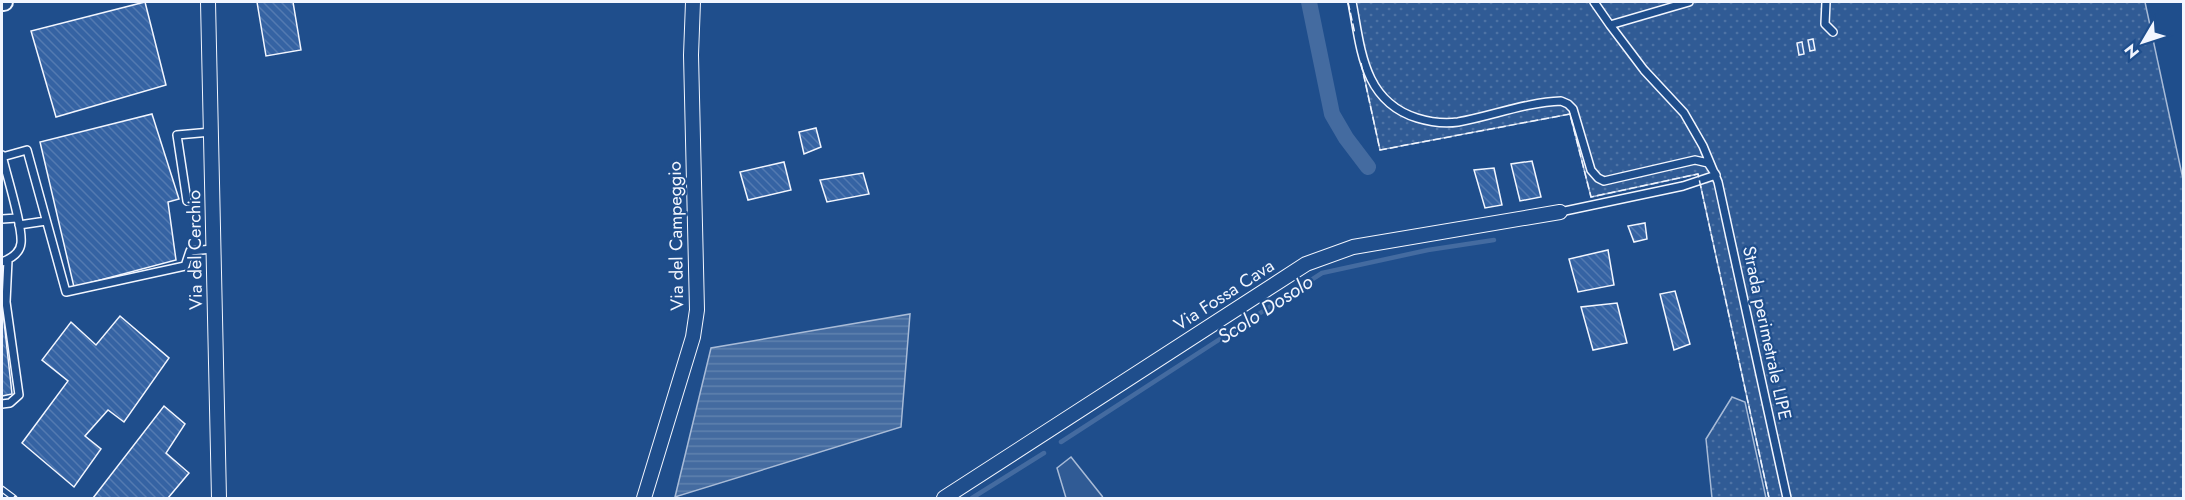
<svg xmlns="http://www.w3.org/2000/svg" width="2185" height="500" viewBox="0 0 2185 500" font-family="Jost,sans-serif">
  <style>
    .grass { fill: url(#grass-dots); stroke: #a8bbd7; stroke-width: 1.5 }
    .pitch { fill: #305b95; stroke: #a8bbd7; stroke-width: 1.5 }
    .water { fill: url(#water-rules); stroke: #a8bbd7; stroke-width: 1.5 }
    .lines { fill: none; stroke-linecap: round; stroke-linejoin: round }
    .stream { stroke: #446ba0; stroke-width: 4.5 }
    .canal { stroke: #446ba0; stroke-width: 16 }
    .building { fill: url(#building-back-hatch); stroke: #f2f6ff; stroke-width: 1.5 }
    .service-casing { stroke: #f2f6ff; stroke-width: 10 }
    .minor-casing { stroke: #f2f6ff; stroke-width: 16 }
    .tertiary-casing { stroke: #f2f6ff; stroke-width: 20 }
    .service { stroke: #1f4e8c; stroke-width: 7 }
    .minor { stroke: #1f4e8c; stroke-width: 14 }
    .tertiary { stroke: #1f4e8c; stroke-width: 16 }
    .rail-casing { stroke: #f2f6ff; stroke-width: 7 }
    .rail { stroke: #1f4e8c; stroke-width: 4.5; stroke-dasharray: 14; stroke-linecap: butt }
    .fence { stroke: #f2f6ff; stroke-width: 1.5; stroke-dasharray: 8 3; stroke-linecap: butt }
    .labels { text-anchor: middle; stroke-width: 4.5; stroke-linejoin: round; paint-order: stroke }
    .street-label { font-size: 18px; fill: #f2f6ff; stroke: #1f4e8c }
    .water-label { font-size: 20px; font-style: italic; fill: #f2f6ff; stroke: #1f4e8c }
  </style>
  <defs>
    <pattern id="grass-dots" width="8" height="8" patternUnits="userSpaceOnUse" patternTransform="scale(1.5)"><rect width="8" height="8" fill="#305b95"/><path d="M2 2h.1M6 6h.1" fill="none" stroke="#4e73a5" stroke-width="1.8" stroke-linecap="round"/></pattern>
    <pattern id="water-rules" width="6" height="5" patternUnits="userSpaceOnUse" patternTransform="scale(1.5)"><rect width="6" height="5" fill="#446ba0"/><path d="M0 2.5h6" fill="none" stroke="#5f81ae"/></pattern>
    <pattern id="building-back-hatch" width="6" height="6" patternUnits="userSpaceOnUse" patternTransform="scale(1.5)"><rect width="6" height="6" fill="#3563a3"/><path d="M-1 5l2 2M0 0l6 6M5-1l2 2" fill="none" stroke="#537ab1"/></pattern>
  </defs>
  <rect width="100%" height="100%" fill="#1f4e8c"/>
  <path class="grass" d="M 1348,2 L 2145,2 L 2183,179 L 2183,498 L 1769,498 L 1698,174 L 1591,197 L 1570,114 L 1380,150 Z
    M 1732,397 L 1745,402 L 1766,498 L 1712,498 L 1706,439 Z"/>
  <path class="pitch" d="M 1071,457 L 1102,496 L 1103,498 L 1066,498 L 1057,468 Z"/>
  <path class="water" d="M 910,314 L 901,427 L 675,497 L 711,348 Z"/>
  <g class="lines">
    <path class="stream" d="M 1061,442 L 1322,273 L 1428,250 L 1494,240
      M 972,498 L 1044,453"/>
    <path class="canal" d="M 1309,2 L 1332,114 L 1346,138 L 1368,167"/>
  </g>
  <path class="building" d="M 145,2 L 166,85 L 56,117 L 31,31 Z
    M 257,2 L 293,2 L 301,50 L 266,56 Z
    M 1813,39 L 1815,50 L 1810,51 L 1808,40 Z
    M 1802,42 L 1804,54 L 1799,55 L 1797,43 Z
    M 152,114 L 179,199 L 168,202 L 176,260 L 74,287 L 40,142 Z
    M 816,128 L 821,147 L 804,154 L 799,132 Z
    M 1532,161 L 1541,197 L 1520,201 L 1511,164 Z
    M 784,162 L 791,190 L 748,200 L 740,172 Z
    M 1494,168 L 1502,205 L 1485,208 L 1474,170 Z
    M 863,173 L 869,194 L 827,202 L 820,180 Z
    M 1645,223 L 1647,239 L 1634,242 L 1628,226 Z
    M 1608,250 L 1614,285 L 1578,292 L 1569,259 Z
    M 1675,291 L 1690,344 L 1674,350 L 1660,294 Z
    M 2,303 L 12,394 L 2,396 Z
    M 1617,303 L 1627,343 L 1593,350 L 1581,307 Z
    M 120,316 L 169,358 L 124,422 L 108,410 L 85,436 L 101,449 L 74,487 L 22,443 L 68,381 L 42,360 L 71,322 L 96,345 Z
    M 164,406 L 185,424 L 166,453 L 189,473 L 168,498 L 93,498 Z"/>
  <g class="lines">
    <g class="service-casing">
      <path id="service" d="M 1352,2 C 1361,49 1363,101 1417,118 C 1430,122 1444,124 1458,122 C 1492,116 1527,102 1561,101 L 1568,104 L 1573,109 L 1591,170 L 1598,178 L 1604,181 L 1695,160 L 1708,163 L 1716,175 L 1683,186 L 1560,212
        M 1594,2 L 1610,25
        M 1689,2 L 1610,25 L 1644,70 L 1684,113 L 1703,146 L 1718,182 L 1787,498
        M 1826,2 L 1825,24 L 1833,32
        M 2,155 C 6,174 23,226 21,243 C 20,254 10,259 2,262
        M 2,157 L 27,150 L 66,292 L 185,266 L 190,251 L 213,249
        M 187,201 L 177,135 L 211,132
        M 2,219 L 17,218
        M 19,225 L 46,221
        M 2,404 L 10,403 L 19,395 L 6,302 L 8,260"/>
    </g>
    <g class="minor-casing">
      <path id="minor" d="M 208,2 L 219,498
        M 644,498 L 693,337 L 697,310 L 691,55 L 693,2
        M 944,498 L 1306,264 L 1353,247 L 1560,212"/>
    </g>
    <g class="tertiary-casing">
      <path id="tertiary" d="M 2,2 L 4,2"/>
    </g>
    <use href="#service" class="service"/>
    <use href="#minor" class="minor"/>
    <use href="#tertiary" class="tertiary"/>
    <g class="rail-casing">
      <path id="rail" d="M 2,489 L 14,498"/>
    </g>
    <use href="#rail" class="rail"/>
    <path class="fence" d="M 1348,2 L 1355,34
      M 1361,63 L 1380,150 L 1570,114 L 1591,197 L 1698,174 L 1769,498"/>
  </g>
  <g class="labels">
    <g class="street-label">
      <text transform="translate(676 236) rotate(-91)" y="6">Via del Campeggio</text>
      <text transform="translate(195 250) rotate(-91)" y="6">Via del Cerchio</text>
      <text transform="translate(1224 295) rotate(-33)" y="6">Via Fossa Cava</text>
      <text transform="translate(1767 333) rotate(78)" y="6">Strada perimetrale LIPE</text>
    </g>
    <g class="water-label">
      <text transform="translate(1265 309) rotate(-33)" y="7">Scolo Dosolo</text>
    </g>
  </g>
  <rect width="2185" height="500" fill="none" stroke="#f2f6ff" stroke-width="6"/>
  <g transform="translate(2143 42) rotate(231)" stroke="#1f4e8c" stroke-width="4.5" paint-order="stroke">
  <path d="M0-4.5L10 22L0 15L-10 22Z" fill="#f2f6ff"/>
  <text y="-9" font-size="16" font-weight="bold" text-anchor="middle" fill="#f2f6ff">N</text>
  </g>
</svg>
